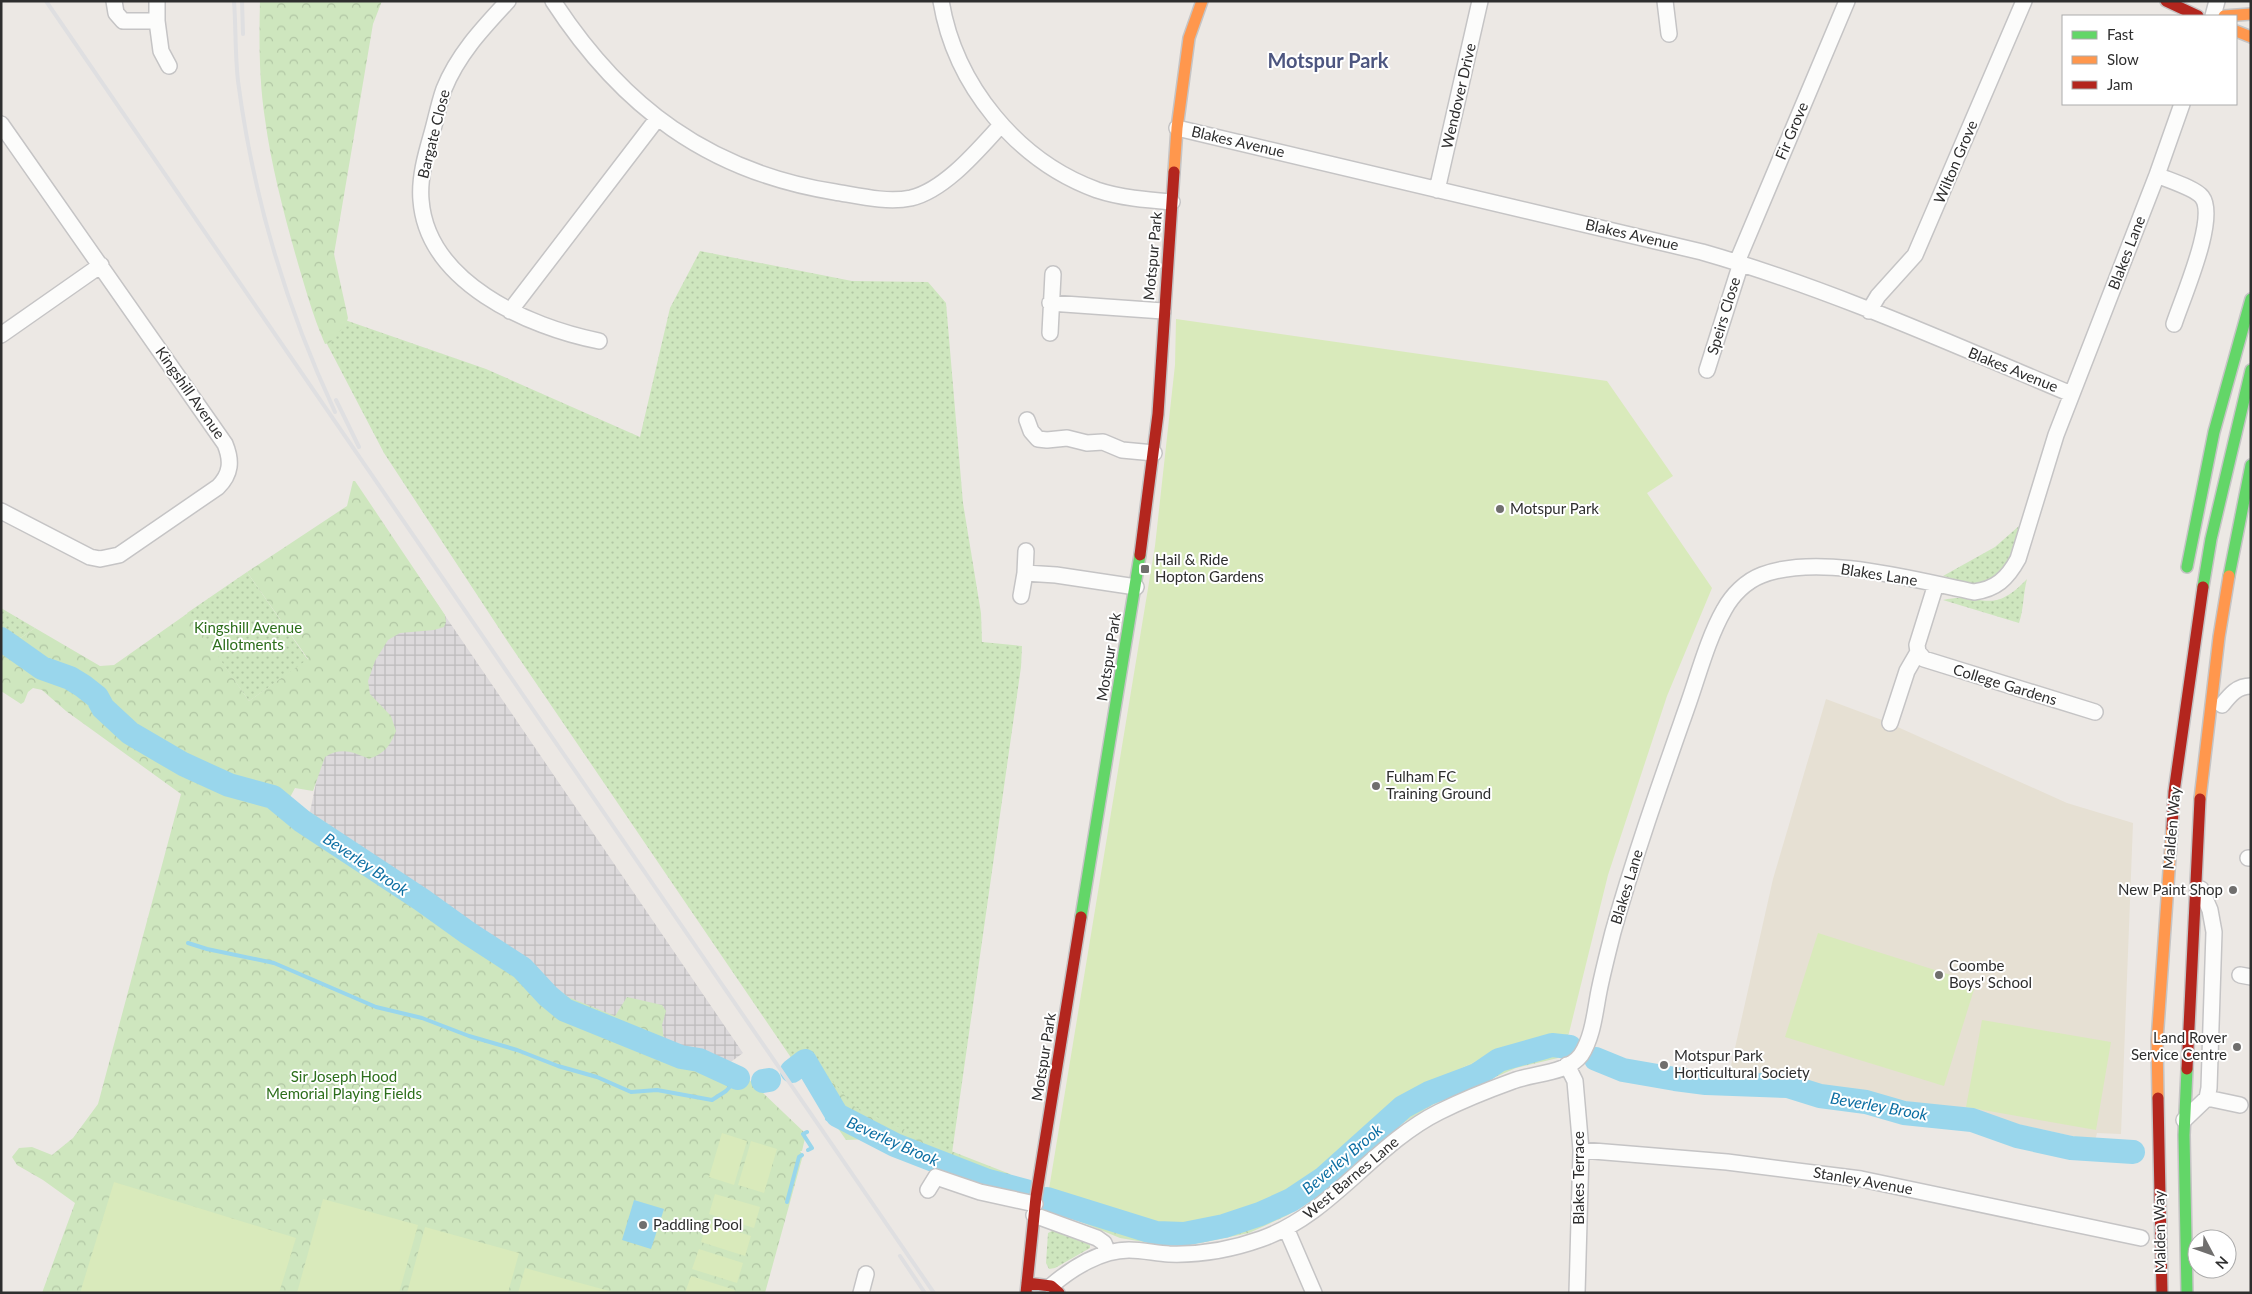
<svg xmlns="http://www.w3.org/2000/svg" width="2252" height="1294" viewBox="0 0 2252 1294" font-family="Lato,sans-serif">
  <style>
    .industrial { fill: url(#industrial-grid) }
    .education { fill: #e6e0d3 }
    .grass { fill: url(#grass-dots) }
    .forest { fill: url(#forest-crowns) }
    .pitch { fill: #d9eabb }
    .water { fill: #99d6ec }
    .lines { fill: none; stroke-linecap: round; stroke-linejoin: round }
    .stream { stroke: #99d6ec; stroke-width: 4 }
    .river { stroke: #99d6ec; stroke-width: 24 }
    .street-casing { stroke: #c5c4c5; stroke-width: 18 }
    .fast-casing { stroke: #c5c4c5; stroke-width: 14 }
    .slow-casing { stroke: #c5c4c5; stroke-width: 14 }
    .jam-casing { stroke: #c5c4c5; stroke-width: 14 }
    .street { stroke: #fcfcfb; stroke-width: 15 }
    .fast { stroke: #63d668; stroke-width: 11 }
    .slow { stroke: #ff974d; stroke-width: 11 }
    .jam { stroke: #b3261e; stroke-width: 11 }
    .rail { stroke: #dfdfe1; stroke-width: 4 }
    .poi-dot { fill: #706f6e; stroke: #fff; stroke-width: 2 }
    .labels { text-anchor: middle; stroke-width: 4; stroke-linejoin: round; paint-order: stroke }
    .street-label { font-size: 15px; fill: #2e2e2e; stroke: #fff }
    .poi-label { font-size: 15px; fill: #2e2e2e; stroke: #fff; text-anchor: start }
    .park-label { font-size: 15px; fill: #2c6e1b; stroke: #fff }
    .water-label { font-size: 16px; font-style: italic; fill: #0d6fa3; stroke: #fff }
    .district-label { font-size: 20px; font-weight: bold; fill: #4d5680; stroke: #fff }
  </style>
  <defs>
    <pattern id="industrial-grid" width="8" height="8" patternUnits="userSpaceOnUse" patternTransform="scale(1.25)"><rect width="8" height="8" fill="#dcd9db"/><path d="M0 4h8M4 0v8" fill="none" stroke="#bdbbbc"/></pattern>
    <pattern id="grass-dots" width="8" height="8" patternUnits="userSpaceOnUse" patternTransform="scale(1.25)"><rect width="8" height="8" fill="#cee6be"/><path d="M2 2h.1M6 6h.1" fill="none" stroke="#b1c6a4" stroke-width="1.8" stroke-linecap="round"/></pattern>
    <pattern id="forest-crowns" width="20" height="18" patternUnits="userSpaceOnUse" patternTransform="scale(1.25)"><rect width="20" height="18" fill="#cee6be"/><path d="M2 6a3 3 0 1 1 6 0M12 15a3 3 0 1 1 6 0" fill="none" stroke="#b1c6a4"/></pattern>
  </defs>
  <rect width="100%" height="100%" fill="#ece8e4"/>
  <path class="industrial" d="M 416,573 L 743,1053 L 728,1064 L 607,1022 L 568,997 L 454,911 L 310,812 L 323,749 Z"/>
  <path class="education" d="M 1826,699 L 1882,720 L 2067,803 L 2133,823 L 2121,1134 L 2097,1133 L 2095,1141 L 1935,1106 L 1730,1070 L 1773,879 Z"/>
  <path class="grass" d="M 700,251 L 852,281 L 928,282 L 946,303 L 963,503 L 981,613 L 982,642 L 1022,646 L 1021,667 L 952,1153 L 854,1109 L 794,1062 L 506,639 L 384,453 L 327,344 L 345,320 L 486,369 L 640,437 L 670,308 Z
    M 2019,526 C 2013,545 2008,579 1982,583 C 1970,585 1955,579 1943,576 L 1995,547 Z
    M 247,572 L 308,660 L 249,701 L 187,613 Z
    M 2027,579 C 2023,594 2024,608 2019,623 L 1943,600 C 1983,591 1990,618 2027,579 Z
    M 1,608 L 35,628 C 25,634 14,647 1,640 Z
    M 1054,1230 L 1090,1245 L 1090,1248 L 1055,1268 L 1049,1269 L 1046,1263 L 1048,1233 Z"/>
  <path class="forest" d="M 260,1 L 382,1 L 373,24 L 334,254 L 348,318 L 346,324 L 330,343 L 325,344 C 312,314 304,284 295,253 C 283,210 271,164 265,119 C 259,80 259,40 260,1 Z
    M 353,481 L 355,481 L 445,615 L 446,622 L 444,627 L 434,630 L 400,633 L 388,640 L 375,661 L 368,681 L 370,694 L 391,716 L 396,731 C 390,746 385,753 369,759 C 353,752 341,747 325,757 L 313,791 L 295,788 L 288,801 L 310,812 L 454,911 L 568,997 L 615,1016 L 627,997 L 662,1005 L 666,1011 L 662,1025 L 664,1040 L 729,1063 L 743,1074 L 806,1134 L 802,1151 L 800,1151 L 803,1155 L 765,1293 L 42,1293 L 75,1203 L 43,1180 L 17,1165 L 12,1157 L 19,1148 L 32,1147 L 52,1155 L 73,1138 L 98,1104 L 181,794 L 66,711 L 42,690 L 33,688 L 28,692 L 24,702 L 21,704 L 1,691 L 1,640 C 14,647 25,634 35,628 L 100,666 L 114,665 L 188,613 L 249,701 L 308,659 L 247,572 L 347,506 Z
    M 1569,1033 L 1558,1058 L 1516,1068 L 1432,1105 L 1403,1123 L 1321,1193 L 1288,1215 L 1249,1233 L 1200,1243 L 1172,1245 L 1144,1242 L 1120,1238 L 1045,1207 L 1050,1188 L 1327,1163 L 1389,1108 L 1424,1086 L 1491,1054 Z
    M 802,1050 L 806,1051 L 855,1107 L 951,1151 L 1010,1174 L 1013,1178 L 1009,1190 L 1006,1192 L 984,1185 L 872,1139 L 846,1140 L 791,1060 Z"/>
  <path class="pitch" d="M 1176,319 L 1607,381 L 1673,476 L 1647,493 L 1712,588 L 1667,696 L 1608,875 L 1569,1033 L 1491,1054 L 1424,1086 L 1389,1108 L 1327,1163 L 1291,1190 L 1244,1211 L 1161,1227 L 1049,1189 L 1155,546 L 1175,365 Z
    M 1818,933 L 1976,983 L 1944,1086 L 1785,1037 Z
    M 1982,1020 L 2111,1042 L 2096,1130 L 1966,1107 Z
    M 722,1133 L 747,1141 L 734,1185 L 709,1177 Z
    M 751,1141 L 777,1149 L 764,1193 L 738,1185 Z
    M 114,1182 L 296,1238 L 279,1293 L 80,1293 Z
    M 715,1194 L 760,1207 L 754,1228 L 709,1214 Z
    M 323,1199 L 418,1225 L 399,1293 L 297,1293 Z
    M 707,1222 L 751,1236 L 745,1256 L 701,1242 Z
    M 425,1227 L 519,1253 L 508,1293 L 407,1293 Z
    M 699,1249 L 743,1263 L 737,1283 L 692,1269 Z
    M 525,1268 L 613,1292 L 518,1293 Z
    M 691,1276 L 735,1290 L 734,1293 L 685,1293 Z"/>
  <path class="water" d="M 634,1200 L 664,1209 L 651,1249 L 622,1240 Z"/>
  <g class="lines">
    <path class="stream" d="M 188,943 L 207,949 L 274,963 L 376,1007 L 422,1018 L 469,1036 L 517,1050 L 558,1066 L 597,1077 L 631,1092 L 657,1090 L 712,1100 L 726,1091 L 738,1078
      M 827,1119 L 836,1113
      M 807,1132 L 803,1134 L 812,1148 L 808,1150
      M 787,1202 L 799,1157 L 802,1155"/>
    <path class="river" d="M 1,639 L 42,668 L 70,678 L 83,686 L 97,697 L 103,708 L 130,733 L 183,764 L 229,785 L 273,797 L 302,821 L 422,900 L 468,933 L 522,968 L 548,996 L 565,1010 L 681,1057 L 699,1060 L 738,1078
      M 1596,1059 L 1623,1070 L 1675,1079 L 1706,1083 L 1788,1086 L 1820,1096 L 1866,1102 L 1904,1113 L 1972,1120 L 2017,1136 L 2071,1148 L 2133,1152
      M 792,1071 L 805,1061 L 837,1115 L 895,1145 L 985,1180 L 1026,1191
      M 763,1081 L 769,1080
      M 1047,1199 L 1156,1233 L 1184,1234 L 1224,1226 L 1260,1214 L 1291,1200 L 1324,1178 L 1403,1107 L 1429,1093 L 1477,1075 L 1499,1060 L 1552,1045 L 1570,1047"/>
    <g class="street-casing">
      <path id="street" d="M 114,1 L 116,13 L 123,21 L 157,21 L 161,51 L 169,66
        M 508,1 C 483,28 458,54 444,89 C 439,103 436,119 432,133 C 426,154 419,178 421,200 C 427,282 528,327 599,341
        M 553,1 C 622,107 709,172 835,192 C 859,196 887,203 911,198 C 945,190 978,150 1001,125
        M 941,1 C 955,85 1017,161 1097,190 C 1121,198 1147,200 1172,202
        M 1665,1 L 1669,34
        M 2213,16 L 2217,1
        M 157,21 L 157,1
        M 1,124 L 225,444 C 232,461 231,474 218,487 L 119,555 L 100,559 L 90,557 L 1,511
        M 1177,128 L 1702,252 C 1828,288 1950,343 2071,394
        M 2157,175 C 2168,180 2195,188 2202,197 C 2218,218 2182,299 2174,324
        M 1437,190 L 1480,1
        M 1737,262 L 1847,1
        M 1050,303 L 1163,311
        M 510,311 L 657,119
        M 1869,311 L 1878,296 L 1915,255 L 2024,1
        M 1050,333 L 1053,274
        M 1,335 L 101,265
        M 1707,370 L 1741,263
        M 1027,420 L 1031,431 L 1038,439 L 1047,440 L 1067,438 L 1087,443 L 1103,442 L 1122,450 L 1154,453
        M 1025,573 L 1026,551
        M 1936,584 L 1917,645 L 1918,652 L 1924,659 L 2095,712
        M 1021,596 L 1025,573 L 1056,575 L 1136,587
        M 2222,705 C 2230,695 2237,686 2251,686
        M 1890,723 L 1907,671 L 1918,652
        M 2248,858 L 2251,858
        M 2240,975 L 2251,977
        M 1567,1065 L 1575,1081 L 1581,1150 L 1577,1293
        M 2207,1098 L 2240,1105
        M 2184,1120 L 2207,1098 L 2209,1088 L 2214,932 L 2210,910 L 2201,889
        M 1581,1150 L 1727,1162 L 1861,1179 L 2141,1238
        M 928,1190 L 936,1177 L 980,1192 L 1035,1204
        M 1034,1215 L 1097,1238 L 1104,1243 L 1108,1253
        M 1286,1228 L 1314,1293
        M 1051,1286 C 1072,1268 1101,1250 1129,1250 C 1142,1250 1155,1253 1169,1254 C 1199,1255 1233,1249 1261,1239 C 1332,1214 1373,1145 1439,1112 C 1463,1100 1488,1090 1513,1081 C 1533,1073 1567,1074 1581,1055 C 1593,1037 1595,1011 1599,991 C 1603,971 1608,952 1613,932 C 1634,857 1660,784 1686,710 C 1698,677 1707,640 1724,610 C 1732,595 1746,581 1762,575 C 1819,553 1915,580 1974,592 C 1996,589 2007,579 2018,559 L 2056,435 L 2157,175 L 2182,104
        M 861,1293 L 866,1274"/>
    </g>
    <g class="fast-casing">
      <path id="fast" d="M 2187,567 L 2214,432 L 2251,299
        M 2229,576 L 2251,465
        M 2203,587 L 2211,539 L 2251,370
        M 1081,917 L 1140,555
        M 2187,1293 L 2184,1135 L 2187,1069"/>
    </g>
    <g class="slow-casing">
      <path id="slow" d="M 2224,16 L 2251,14
        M 2236,31 L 2251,37
        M 1174,172 L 1177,128 L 1189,38 L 1202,1
        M 2200,799 L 2219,637 L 2229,576
        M 2158,1098 L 2157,1041 L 2172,828"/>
    </g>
    <g class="jam-casing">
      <path id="jam" d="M 2166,1 L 2198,16
        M 1140,555 L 1158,414 L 1174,172
        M 2172,828 L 2174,792 L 2203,587
        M 2187,1069 L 2200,799
        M 2158,1098 L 2162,1293
        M 1027,1283 L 1051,1286 L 1059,1293
        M 1026,1293 L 1036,1197 L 1081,917"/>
    </g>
    <use href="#street" class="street"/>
    <use href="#fast" class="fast"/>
    <use href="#slow" class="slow"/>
    <use href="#jam" class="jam"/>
    <path class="rail" d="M 46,1 L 934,1293
      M 234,1 C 236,28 235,55 238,81 C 253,196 286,307 335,412
      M 242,1 L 243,34
      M 336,400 L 359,447
      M 900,1256 L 925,1293"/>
  </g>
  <g class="poi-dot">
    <circle cx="1500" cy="509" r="5"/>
    <rect x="1140" y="564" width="10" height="10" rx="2.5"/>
    <circle cx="1376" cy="786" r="5"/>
    <circle cx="2233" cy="890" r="5"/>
    <circle cx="1939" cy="975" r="5"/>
    <circle cx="2237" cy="1047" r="5"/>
    <circle cx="1664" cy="1065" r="5"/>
    <circle cx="643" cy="1225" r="5"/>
  </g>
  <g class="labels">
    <g class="street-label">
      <text transform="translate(1459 96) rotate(-77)" y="5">Wendover Drive</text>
      <text transform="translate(1792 131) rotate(-67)" y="5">Fir Grove</text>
      <text transform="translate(434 134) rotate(-76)" y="5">Bargate Close</text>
      <text transform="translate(1238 142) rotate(13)" y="5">Blakes Avenue</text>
      <text transform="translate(1956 162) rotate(-67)" y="5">Wilton Grove</text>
      <text transform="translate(1632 235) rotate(13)" y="5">Blakes Avenue</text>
      <text transform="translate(2127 253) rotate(-69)" y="5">Blakes Lane</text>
      <text transform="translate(1153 256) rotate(-85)" y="5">Motspur Park</text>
      <text transform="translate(1724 316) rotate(-73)" y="5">Speirs Close</text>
      <text transform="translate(2013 370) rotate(22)" y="5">Blakes Avenue</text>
      <text transform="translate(190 393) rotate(55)" y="5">Kingshill Avenue</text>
      <text transform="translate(1879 575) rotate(9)" y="5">Blakes Lane</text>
      <text transform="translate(1109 657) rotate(-81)" y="5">Motspur Park</text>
      <text transform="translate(2005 685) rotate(17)" y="5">College Gardens</text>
      <text transform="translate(2172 828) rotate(-85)" y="5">Malden Way</text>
      <text transform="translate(1627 887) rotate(-73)" y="5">Blakes Lane</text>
      <text transform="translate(1044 1057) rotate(-81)" y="5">Motspur Park</text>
      <text transform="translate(1351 1178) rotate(-40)" y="5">West Barnes Lane</text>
      <text transform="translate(1579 1178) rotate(-90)" y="5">Blakes Terrace</text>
      <text transform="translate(1863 1181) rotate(10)" y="5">Stanley Avenue</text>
      <text transform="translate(2160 1232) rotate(-91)" y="5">Malden Way</text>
    </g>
    <g class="poi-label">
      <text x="1510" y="514">Motspur Park</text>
      <text x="1155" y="565">Hail &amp; Ride<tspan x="1155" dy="17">Hopton Gardens</tspan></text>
      <text x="1386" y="782">Fulham FC<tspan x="1386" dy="17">Training Ground</tspan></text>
      <text x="2223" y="895" text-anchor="end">New Paint Shop</text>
      <text x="1949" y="971">Coombe<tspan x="1949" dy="17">Boys' School</tspan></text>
      <text x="2227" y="1043" text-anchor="end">Land Rover<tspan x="2227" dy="17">Service Centre</tspan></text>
      <text x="1674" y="1061">Motspur Park<tspan x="1674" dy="17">Horticultural Society</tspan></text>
      <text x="653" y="1230">Paddling Pool</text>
    </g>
    <g class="park-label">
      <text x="248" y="633">Kingshill Avenue<tspan x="248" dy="17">Allotments</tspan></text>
      <text x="344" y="1082">Sir Joseph Hood<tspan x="344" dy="17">Memorial Playing Fields</tspan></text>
    </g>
    <g class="water-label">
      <text transform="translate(366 864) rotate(34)" y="6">Beverley Brook</text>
      <text transform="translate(1879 1106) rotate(10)" y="6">Beverley Brook</text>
      <text transform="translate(893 1141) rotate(24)" y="6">Beverley Brook</text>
      <text transform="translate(1342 1159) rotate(-40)" y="6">Beverley Brook</text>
    </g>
    <g class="district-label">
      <text x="1328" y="68">Motspur Park</text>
    </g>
  </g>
  <rect width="2252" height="1294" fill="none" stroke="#2e2e2e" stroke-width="5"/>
  <rect x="2062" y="15" width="175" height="90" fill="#ffffff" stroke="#ababab"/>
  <rect x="2072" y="31" width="25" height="8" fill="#63d668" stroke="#ababab"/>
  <text x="2107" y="40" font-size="15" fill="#2e2e2e">Fast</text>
  <rect x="2072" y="56" width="25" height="8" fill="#ff974d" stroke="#ababab"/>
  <text x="2107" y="65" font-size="15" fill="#2e2e2e">Slow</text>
  <rect x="2072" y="81" width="25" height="8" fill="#b3261e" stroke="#ababab"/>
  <text x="2107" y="90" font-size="15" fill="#2e2e2e">Jam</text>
  <g transform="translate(2212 1254) rotate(131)"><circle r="24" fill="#ffffff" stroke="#ababab"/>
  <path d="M0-4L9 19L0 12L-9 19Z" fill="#706f6e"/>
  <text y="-8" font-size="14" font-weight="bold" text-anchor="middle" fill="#2e2e2e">N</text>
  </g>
</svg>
